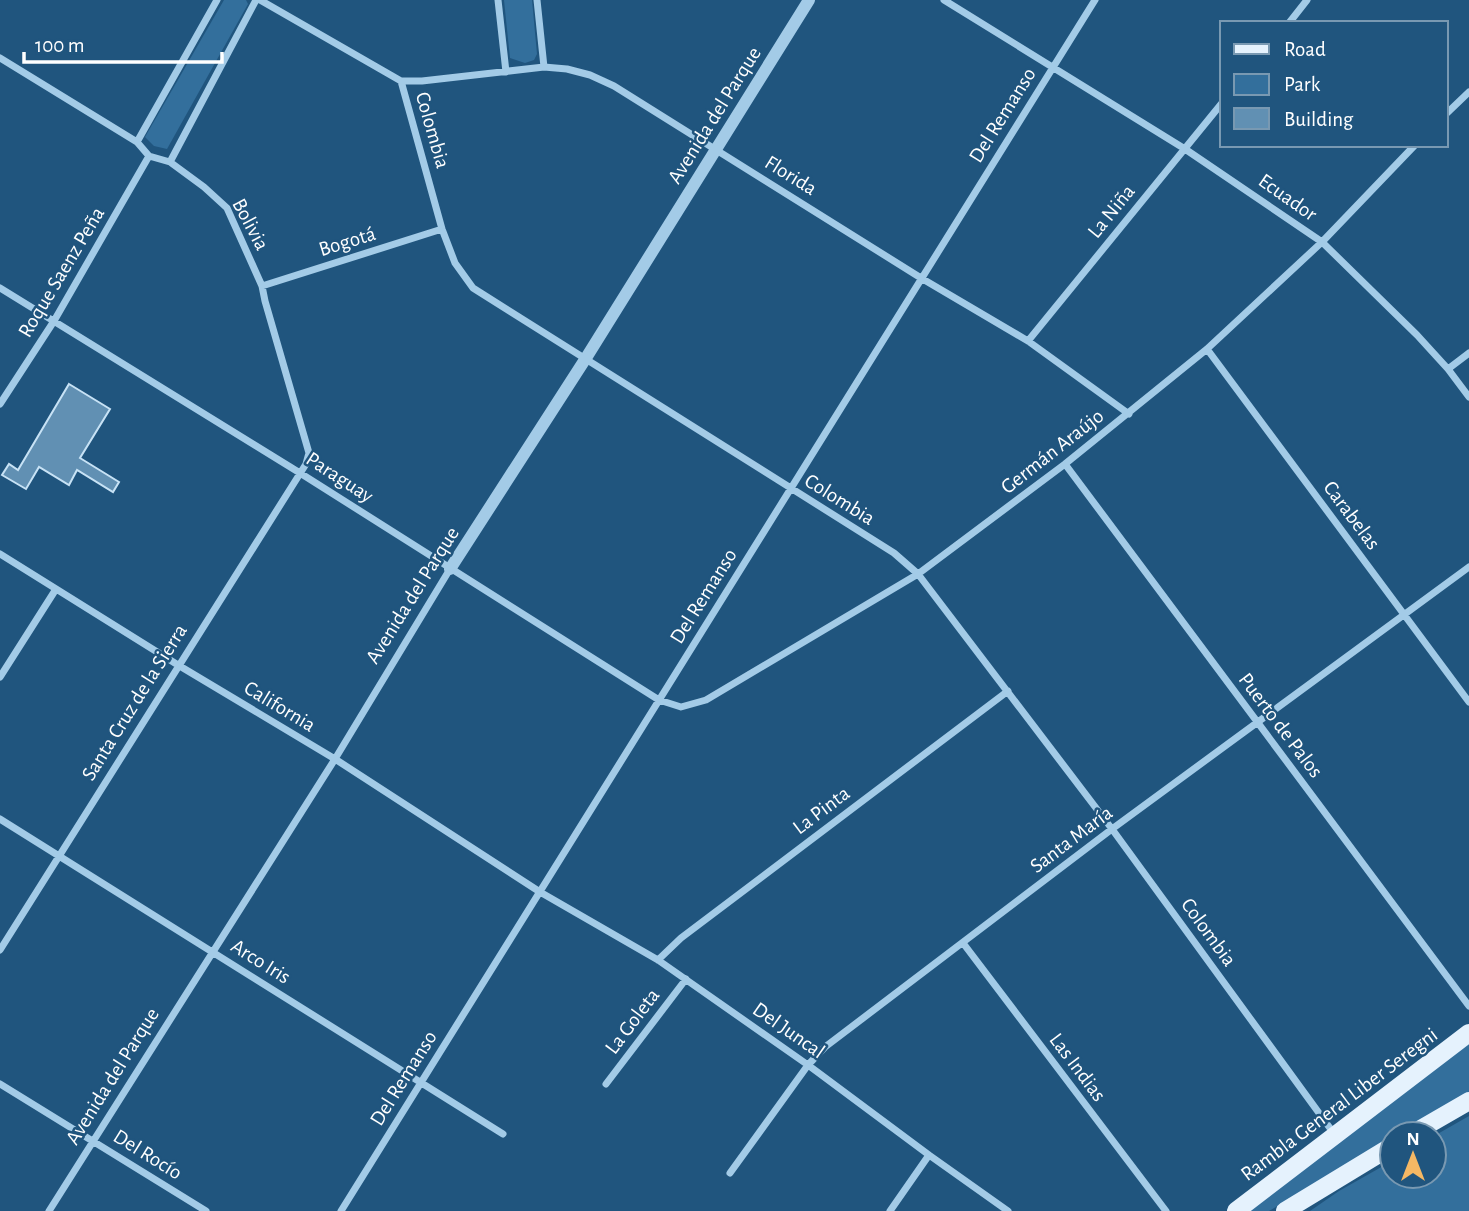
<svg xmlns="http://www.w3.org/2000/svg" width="1469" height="1211" viewBox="0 0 1469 1211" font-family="'Alegreya Sans',sans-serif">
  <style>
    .green { fill: #336f9c }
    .building { fill: #6190b3; stroke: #c7e2f5; stroke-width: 2 }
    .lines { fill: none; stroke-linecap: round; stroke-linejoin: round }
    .minor { stroke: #a3cbe7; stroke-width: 7 }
    .tertiary { stroke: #a3cbe7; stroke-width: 12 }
    .primary { stroke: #e5f2fd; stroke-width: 18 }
    .labels { text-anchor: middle; stroke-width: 5; stroke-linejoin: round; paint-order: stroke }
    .street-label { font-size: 21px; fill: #fff; stroke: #20557e }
  </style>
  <rect width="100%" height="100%" fill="#20557e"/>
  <path class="green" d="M 224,0 L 246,0 L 248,4 L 167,149 L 154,146 L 145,137 Z
    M 504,0 L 532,0 L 537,54 L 534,60 L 525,63 L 510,58 Z
    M 1469,1043 L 1469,1094 L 1398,1134 L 1392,1134 L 1392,1137 L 1269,1211 L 1248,1211 Z
    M 1469,1116 L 1469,1211 L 1310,1211 L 1339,1191 L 1392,1161 L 1392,1176 L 1434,1176 L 1434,1136 Z"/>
  <path class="building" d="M 69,384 L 110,409 L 80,458 L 119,482 L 113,492 L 77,470 L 69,485 L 39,467 L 26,489 L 2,475 L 9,464 L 18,470 Z"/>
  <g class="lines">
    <path class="minor" d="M 260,0 L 401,81 L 442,229 L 455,263 L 473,288 L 894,553 L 918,574 L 1112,829 L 1335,1135
      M 498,0 L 506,72
      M 537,0 L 544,67
      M 944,0 L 1185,149 L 1322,242 L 1417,335 L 1448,369 L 1469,397
      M 1289,23 L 1307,0
      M 0,58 L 137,142 L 149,156 L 170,162 L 204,187 L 227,208 L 262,286 L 265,301 L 309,453 L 306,464 L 0,950
      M 401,81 L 422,81 L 544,67 L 567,69 L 590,75 L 614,86 L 921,278 L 1028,341 L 1129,414
      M 1446,114 L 1469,92
      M 137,142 L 217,0
      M 170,162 L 256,0
      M 262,286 L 442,229
      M 0,288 L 300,473 L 659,700 L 681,707 L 706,700 L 918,574 L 1065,464 L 1207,349 L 1322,242 L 1415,145
      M 1028,341 L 1222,103
      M 1207,349 L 1469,702
      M 1448,369 L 1469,353
      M 0,404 L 54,321 L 149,156
      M 1065,464 L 1469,1006
      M 0,554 L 178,665 L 335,759 L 540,892 L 658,960 L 808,1065 L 929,1155 L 1008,1211
      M 0,677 L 56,589
      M 0,819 L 503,1134
      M 963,943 L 1166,1211
      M 658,960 L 681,938 L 1008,691
      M 0,1084 L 206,1211
      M 606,1084 L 686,979
      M 730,1173 L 808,1065 L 825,1047 L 1112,829 L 1469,567
      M 49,1211 L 335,759 L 450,569
      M 341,1211 L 1095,0
      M 890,1211 L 929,1155"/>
    <path class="tertiary" d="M 450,569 L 586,358 L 809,0"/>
    <path class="primary" d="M 1412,1134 L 1469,1101
      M 1236,1211 L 1469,1033
      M 1285,1211 L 1392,1146"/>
  </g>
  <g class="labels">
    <g class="street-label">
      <text transform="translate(714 115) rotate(-58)" y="7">Avenida del Parque</text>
      <text transform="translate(1002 115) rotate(-58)" y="7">Del Remanso</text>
      <text transform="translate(433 130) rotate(74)" y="7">Colombia</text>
      <text transform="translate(791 175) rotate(32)" y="7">Florida</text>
      <text transform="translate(1288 197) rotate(35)" y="7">Ecuador</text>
      <text transform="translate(1111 211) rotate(-51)" y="7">La Niña</text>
      <text transform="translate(251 224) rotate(62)" y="7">Bolivia</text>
      <text transform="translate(347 241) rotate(-17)" y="7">Bogotá</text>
      <text transform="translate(61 272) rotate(-59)" y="7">Roque Saenz Peña</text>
      <text transform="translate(1052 451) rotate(-38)" y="7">Germán Araújo</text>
      <text transform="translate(340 477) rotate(33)" y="7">Paraguay</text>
      <text transform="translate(840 499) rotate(32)" y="7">Colombia</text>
      <text transform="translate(1352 515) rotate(53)" y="7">Carabelas</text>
      <text transform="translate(412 595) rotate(-58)" y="7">Avenida del Parque</text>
      <text transform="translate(703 596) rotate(-58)" y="7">Del Remanso</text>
      <text transform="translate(134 702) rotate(-58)" y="7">Santa Cruz de la Sierra</text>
      <text transform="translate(280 706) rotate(31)" y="7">California</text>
      <text transform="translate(1281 725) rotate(53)" y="7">Puerto de Palos</text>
      <text transform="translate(821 810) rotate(-37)" y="7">La Pinta</text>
      <text transform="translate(1071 839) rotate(-37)" y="7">Santa María</text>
      <text transform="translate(1209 932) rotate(54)" y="7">Colombia</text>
      <text transform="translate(261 961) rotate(32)" y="7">Arco Iris</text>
      <text transform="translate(632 1021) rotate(-53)" y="7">La Goleta</text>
      <text transform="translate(789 1030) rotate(35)" y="7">Del Juncal</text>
      <text transform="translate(1078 1067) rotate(53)" y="7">Las Indias</text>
      <text transform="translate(112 1076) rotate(-58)" y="7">Avenida del Parque</text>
      <text transform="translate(403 1078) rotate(-58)" y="7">Del Remanso</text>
      <text transform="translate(1339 1104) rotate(-37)" y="7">Rambla General Liber Seregni</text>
      <text transform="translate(148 1154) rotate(32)" y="7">Del Rocío</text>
    </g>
  </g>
  <rect x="1220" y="21" width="228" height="126" fill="#20557e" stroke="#7999b2" stroke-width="2"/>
  <rect x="1234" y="44" width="35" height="10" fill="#e5f2fd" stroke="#7999b2" stroke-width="2"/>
  <text x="1284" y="56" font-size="21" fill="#ffffff">Road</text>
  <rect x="1234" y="74" width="35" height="21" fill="#336f9c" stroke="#7999b2" stroke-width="2"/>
  <text x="1284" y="91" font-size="21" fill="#ffffff">Park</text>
  <rect x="1234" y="108" width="35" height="21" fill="#6190b3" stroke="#7999b2" stroke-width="2"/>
  <text x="1284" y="126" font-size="21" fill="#ffffff">Building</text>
  <g transform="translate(1413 1155)"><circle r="33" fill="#20557e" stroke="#7999b2" stroke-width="2"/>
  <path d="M0-5L12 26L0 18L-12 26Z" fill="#f5b864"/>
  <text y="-10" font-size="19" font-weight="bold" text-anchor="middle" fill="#ffffff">N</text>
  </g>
  <path d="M24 52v10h198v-10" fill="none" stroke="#ffffff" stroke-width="3.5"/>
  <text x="35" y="52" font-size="21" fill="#ffffff" stroke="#20557e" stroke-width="5" paint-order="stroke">100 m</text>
</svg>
